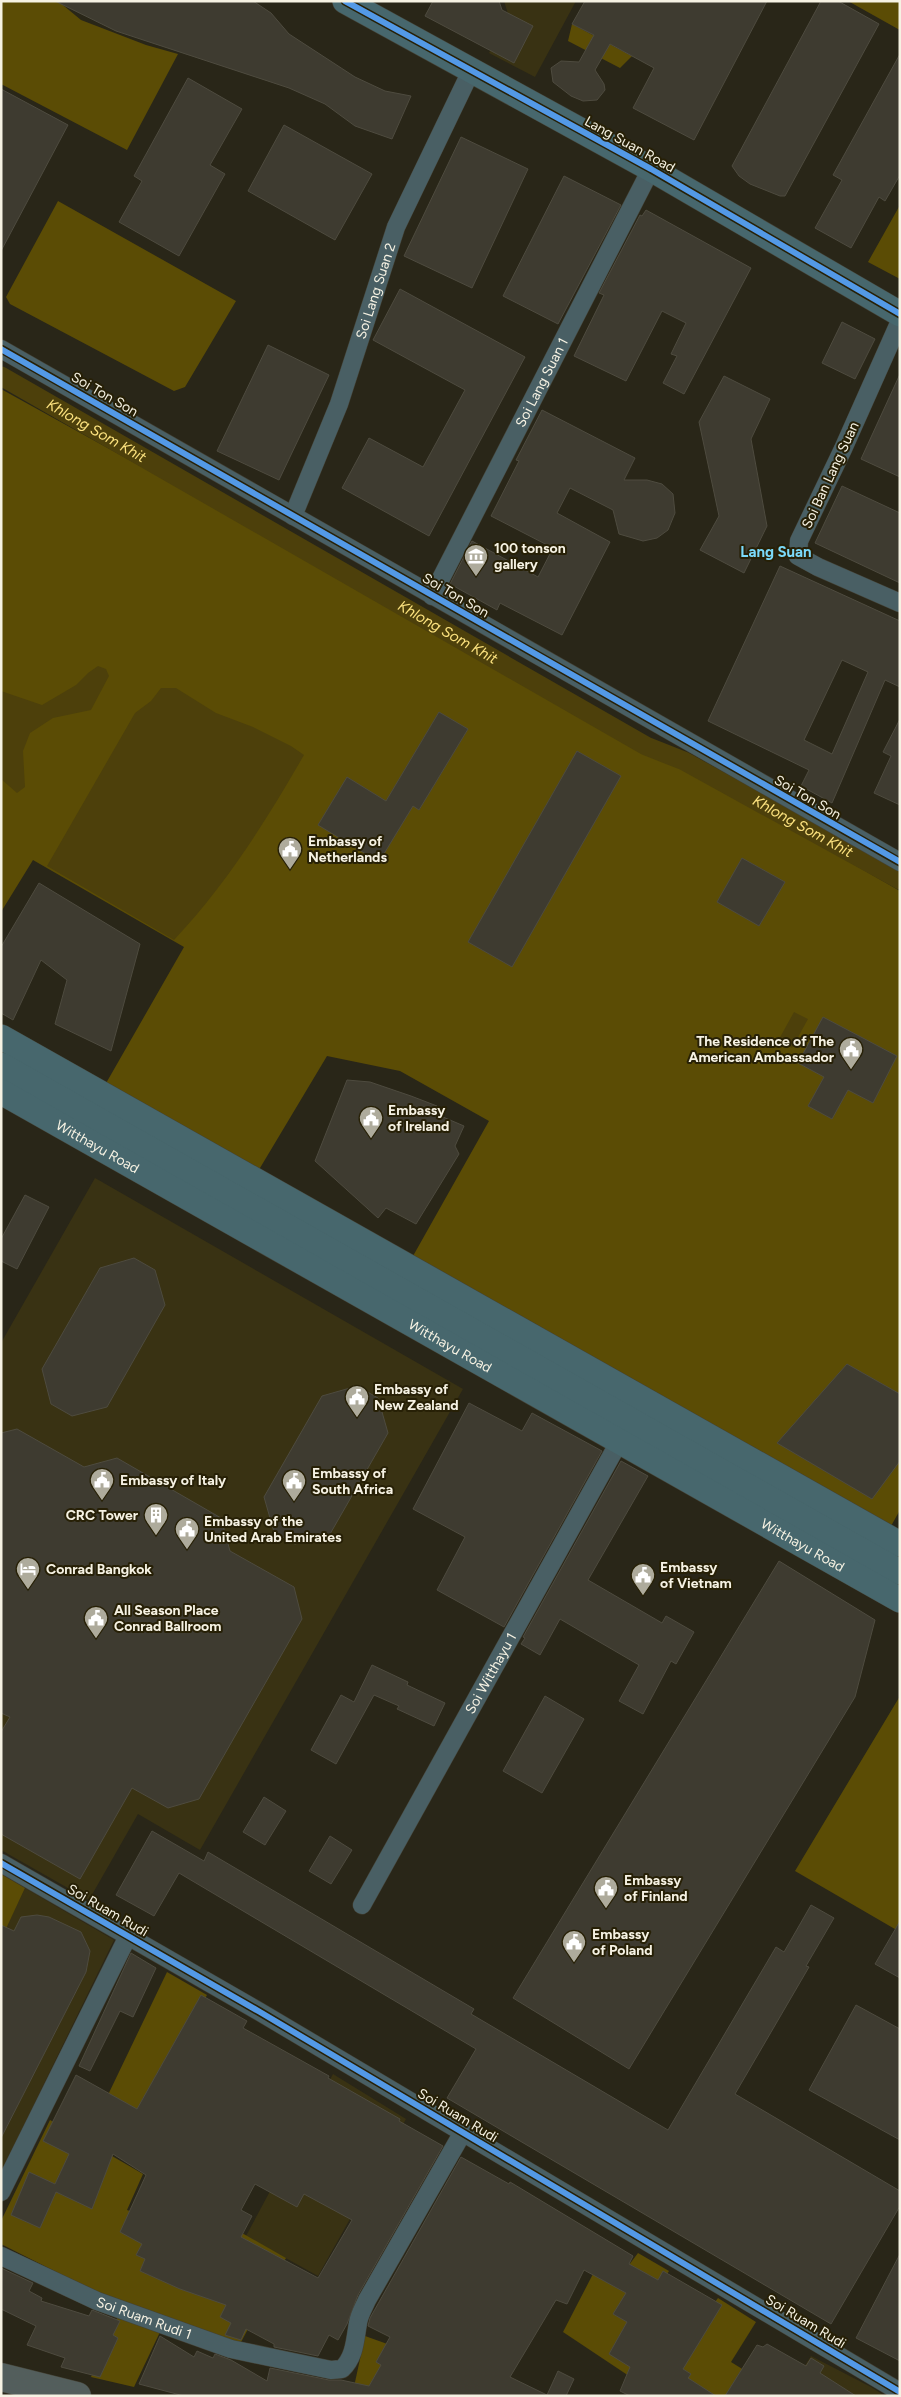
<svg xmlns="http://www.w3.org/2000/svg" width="901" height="2397" font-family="Figtree,sans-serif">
<rect width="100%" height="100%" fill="#292618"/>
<path fill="#393213" d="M504,1H576L535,77L489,53L509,17Z
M95,1178L463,1389L200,1850L138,1814L89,1900L1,1850V1343Z
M25,1888L114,1940L1,2172V1938Z
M333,2074L406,2119L318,2276L246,2236Z
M811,2356L871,2387L885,2396H786Z"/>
<path fill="#5b4c05" d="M1,1H58L81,20L146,45L178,54L127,150L1,84Z
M848,1H900V30L898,29Z
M572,24L632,56L620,68L568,41Z
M58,201L236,301L185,387L174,391L10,304L6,297Z
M900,205V279L868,262Z
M1,389L686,768L900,891V1510L891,1526L413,1256L489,1121L400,1071L327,1056L257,1173L105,1085L184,947L33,860L1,912Z
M900,1696V1932L795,1871Z
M1,1874L25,1888L4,1933L1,1932Z
M167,1972L207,1995L136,2115L106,2099Z
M50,2120L143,2174L127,2210L213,2241L226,2224L286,2258L240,2344L102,2295L1,2244V2221Z
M638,2253L669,2271L653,2296L698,2325L718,2298L756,2322L731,2362L786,2396H659L563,2332L594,2272L623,2273Z
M118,2316L160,2332L134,2387L91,2377Z
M365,2336L393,2346L382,2394L352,2396Z"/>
<path fill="#4d400b" d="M98,666L106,669L109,676L91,710L53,718L30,733L23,751L25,787L17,793L1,779V691L42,705L76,685L88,673Z
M161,688H176L216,713L253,727L291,746L304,755C266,821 226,885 174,940L47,866L135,713L151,701Z
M794,1012L808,1019L792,1048L778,1041Z"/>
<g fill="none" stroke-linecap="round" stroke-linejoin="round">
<path stroke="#4d400b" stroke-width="19" id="s1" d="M1,376L646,746L684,761L900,880"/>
</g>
<path fill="#3e3b30" stroke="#4e4b3f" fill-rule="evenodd" d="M55,1H253L271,13L289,34L355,77L385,91L411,96L392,139L355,126L325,104L289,88L116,31Z
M433,1H499L502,10L533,26L514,63L425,16Z
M585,1H767L694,140L633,108L654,68L610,44L595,70L604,84L605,90L597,100L583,101L571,96L553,82L551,68L561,61L579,62L594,35L572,24Z
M821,1H838L879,24L785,196H780L750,184L739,176L732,166Z
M900,54V175L885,201L879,197L851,248L815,228L842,180L833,175Z
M188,78L242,109L210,165L225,174L179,256L119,222L142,181L134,176Z
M1,89L68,125L1,251Z
M284,125L372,174L335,240L248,191Z
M461,137L528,169L472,288L404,256Z
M564,176L621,205L558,324L503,296Z
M646,210L751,268L684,394L663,383L677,356L671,354L686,323L662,311L626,381L574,356L604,295L599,293L640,215L642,216Z
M400,289L525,357L429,536L342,488L369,438L423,467L465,390L373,340Z
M842,322L875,339L855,379L822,363Z
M268,345L329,375L279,480L217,451Z
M900,374V477L861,459Z
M724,376L770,399L751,439L767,526L744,573L700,550L719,516L699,422Z
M542,410L635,458L624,480H647L662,484L673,494L675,513L668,530L657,538L643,541L619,534L613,510L570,488L557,513L610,542L562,635L500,603L497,610L450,584L472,541L538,577L553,548L491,516L519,461L516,460Z
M842,486L900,513V583L815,543Z
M780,566L900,621V687L885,680L832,803L801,786L809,770L708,721ZM842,660L868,672L832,754L804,740Z
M439,712L468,729L419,810L413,806L379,862L318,825L347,777L386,801Z
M900,719V805L874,793L891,756L883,752Z
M577,751L621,776L512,967L468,942Z
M742,858L785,882L759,926L717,902Z
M39,883L140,944L111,1051L55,1024L67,980L41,960L13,1020L1,1013V947Z
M823,1017L897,1056L873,1103L848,1090L832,1119L808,1106L824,1077L798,1063Z
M347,1080L370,1082L411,1096L437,1106L436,1114L464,1126L455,1146L459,1154L416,1224L386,1208L378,1218L315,1161Z
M25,1195L49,1207L17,1269L1,1261V1239Z
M134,1258L155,1270L165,1305L107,1407L72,1416L51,1404L42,1369L100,1268Z
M847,1364L900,1394V1461L872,1499L777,1443Z
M357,1386L378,1398L388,1433L330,1534L295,1544L274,1532L264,1497L322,1396Z
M469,1403L522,1431L532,1413L602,1451L504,1627L437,1590L465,1537L413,1509Z
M17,1429L84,1467L117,1458L221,1518L230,1551L294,1587L302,1619L199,1799L168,1808L132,1788L80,1879L1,1834V1732L10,1717L1,1713V1433Z
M621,1461L648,1476L588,1580L662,1623L666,1616L694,1632L676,1664L671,1661L643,1714L619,1701L639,1665L560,1619L540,1655L521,1644L525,1638L523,1637Z
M779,1561L875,1620L855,1697L629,2069L513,1998Z
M372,1665L408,1682L407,1685L445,1703L434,1726L397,1709L399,1706L374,1695L336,1764L311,1750L341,1695L354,1702Z
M545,1696L584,1719L542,1793L503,1771Z
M264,1797L286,1811L265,1845L243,1832Z
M152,1831L204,1861L208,1852L474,2009L471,2014L668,2130L776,1947L784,1952L811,1905L834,1918L806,1966L809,1967L735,2094L900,2191V2206L831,2324L447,2098L476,2049L179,1873L154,1916L116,1895Z
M330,1836L352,1850L331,1884L309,1871Z
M37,1915L49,1917L81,1932L90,1951L86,1972L1,2138V1925L14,1931L21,1917Z
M900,1921V1978L875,1964Z
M131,1953L156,1968L133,2017L120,2011L90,2071L79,2066Z
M201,1995L247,2021L243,2028L329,2076L328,2078L400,2119L399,2121L443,2146L358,2295L347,2324L338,2340L329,2335L318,2356L274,2347V2344L246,2329L241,2340L225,2335L231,2323L220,2317L226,2305L180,2289L140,2271L145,2259L136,2255L142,2244L120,2232L146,2175L113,2154L92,2209L56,2192L40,2228L11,2215L29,2172L55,2184L69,2154L43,2141L76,2075L137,2109ZM255,2184L297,2207L304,2194L352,2220L318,2278L241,2237L252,2216L241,2210Z
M856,2005L900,2029V2140L809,2090Z
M461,2157L509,2184L510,2182L633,2256L629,2264L658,2280L663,2271L722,2305L683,2369L691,2374L688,2378L716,2396H630L620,2391L630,2367L609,2354L627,2322L613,2314L626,2293L584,2270L567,2304L556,2300L510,2377L547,2395L558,2371L574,2379L566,2396H184L139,2384L160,2336L194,2357L197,2351L213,2358L215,2354L231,2360L267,2381L270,2368L329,2380H341L369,2386L381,2365L376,2362L390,2337L368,2326L370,2318Z
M900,2254V2361L856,2338Z
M1,2268L33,2283L29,2291L42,2298L41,2301L89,2316L92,2310L120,2321L113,2335L118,2338L100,2377L61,2367L65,2358L27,2345L36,2326L1,2309Z
M767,2344L806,2366L811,2358L824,2366L820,2373L856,2396H725L757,2345L763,2347Z"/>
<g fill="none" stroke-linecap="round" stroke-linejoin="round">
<g stroke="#444236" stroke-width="19">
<g id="street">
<path d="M900,321L843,449L799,541L798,556L818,567L900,603"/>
<path d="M1,349L900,862"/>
<path id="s2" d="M293,516L339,404L396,227L471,71"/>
<path id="s3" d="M432,596L651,169"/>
<path d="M1,1863L260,2012L900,2392"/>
<path id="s4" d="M362,1905L619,1442"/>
<path d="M1,2192L128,1936"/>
<path id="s5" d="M1,2256L97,2301L231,2349L331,2370L342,2369C355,2357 355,2339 358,2323C359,2315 364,2307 367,2300L463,2132"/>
</g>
</g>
<g stroke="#444236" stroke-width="26">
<g id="secondary">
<path d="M345,1L651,169L900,314"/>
<path d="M1,1037L900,1544"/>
<path d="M1,1065L900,1572"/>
<path id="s6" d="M1,1092L900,1600"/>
</g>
</g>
<g stroke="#444236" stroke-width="29">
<path id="highway" d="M1,2377L77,2396"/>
</g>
<use href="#street" stroke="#495f64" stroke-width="18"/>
<use href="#secondary" stroke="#47676d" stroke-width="25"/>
<use href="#highway" stroke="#535e5c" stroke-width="28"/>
<g stroke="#272006" stroke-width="9">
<path id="cycleway" d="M345,1L651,169L900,314
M1,349L900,862
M1,1863L260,2012L900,2392"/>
</g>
<use href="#cycleway" stroke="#5399e6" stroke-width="6"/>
</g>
<defs>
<g id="museum-pin" transform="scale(1.25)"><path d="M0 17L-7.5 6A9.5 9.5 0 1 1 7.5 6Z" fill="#aeab9c" stroke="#272006"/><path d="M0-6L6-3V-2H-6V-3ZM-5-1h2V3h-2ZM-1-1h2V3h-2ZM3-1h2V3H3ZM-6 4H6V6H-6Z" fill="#fff"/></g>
<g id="civic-pin" transform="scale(1.25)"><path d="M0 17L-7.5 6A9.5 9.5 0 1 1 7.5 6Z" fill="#aeab9c" stroke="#272006"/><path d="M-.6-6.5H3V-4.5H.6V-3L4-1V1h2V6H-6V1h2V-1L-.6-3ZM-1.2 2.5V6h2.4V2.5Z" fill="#fff"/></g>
<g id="building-pin" transform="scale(1.25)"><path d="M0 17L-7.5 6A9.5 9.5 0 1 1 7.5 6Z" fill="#aeab9c" stroke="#272006"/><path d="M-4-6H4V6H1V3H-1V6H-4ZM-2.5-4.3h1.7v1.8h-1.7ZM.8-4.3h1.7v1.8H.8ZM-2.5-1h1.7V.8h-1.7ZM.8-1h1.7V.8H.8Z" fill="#fff"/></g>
<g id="hotel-pin" transform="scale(1.25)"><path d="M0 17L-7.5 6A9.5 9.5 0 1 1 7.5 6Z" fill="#aeab9c" stroke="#272006"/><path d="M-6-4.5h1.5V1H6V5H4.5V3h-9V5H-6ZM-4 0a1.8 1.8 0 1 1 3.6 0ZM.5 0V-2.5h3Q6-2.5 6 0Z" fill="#fff"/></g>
</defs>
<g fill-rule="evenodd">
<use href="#museum-pin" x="476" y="556"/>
<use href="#civic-pin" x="290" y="849"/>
<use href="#civic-pin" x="851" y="1049"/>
<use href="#civic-pin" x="371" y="1118"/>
<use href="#civic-pin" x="357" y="1397"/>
<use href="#civic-pin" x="102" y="1480"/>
<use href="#civic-pin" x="294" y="1481"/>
<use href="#building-pin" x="156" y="1515"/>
<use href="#civic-pin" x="187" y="1529"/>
<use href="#hotel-pin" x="28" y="1569"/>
<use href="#civic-pin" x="643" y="1575"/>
<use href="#civic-pin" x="96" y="1618"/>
<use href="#civic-pin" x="606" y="1888"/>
<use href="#civic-pin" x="574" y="1942"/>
</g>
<g text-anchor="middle" stroke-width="4" stroke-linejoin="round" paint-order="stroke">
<g font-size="14" fill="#f6f2e3" stroke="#272006">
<text transform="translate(630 144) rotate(29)" y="5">Lang Suan Road</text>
<text dy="5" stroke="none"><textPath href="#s2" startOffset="240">Soi Lang Suan 2</textPath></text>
<text dy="5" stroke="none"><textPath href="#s3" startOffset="240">Soi Lang Suan 1</textPath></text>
<text transform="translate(105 394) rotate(30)" y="5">Soi Ton Son</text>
<text transform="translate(830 475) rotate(-65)" y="5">Soi Ban Lang Suan</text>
<text transform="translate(456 595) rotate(30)" y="5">Soi Ton Son</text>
<text transform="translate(808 797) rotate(30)" y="5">Soi Ton Son</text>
<text dy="5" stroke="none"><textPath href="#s6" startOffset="111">Witthayu Road</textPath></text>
<text dy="5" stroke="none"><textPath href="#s6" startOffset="516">Witthayu Road</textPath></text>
<text dy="5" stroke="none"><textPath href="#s6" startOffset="921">Witthayu Road</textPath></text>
<text dy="5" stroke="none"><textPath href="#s4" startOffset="265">Soi Witthayu 1</textPath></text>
<text transform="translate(108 1910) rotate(30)" y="5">Soi Ruam Rudi</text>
<text transform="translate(458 2115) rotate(31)" y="5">Soi Ruam Rudi</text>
<text dy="5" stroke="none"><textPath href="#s5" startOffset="156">Soi Ruam Rudi 1</textPath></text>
<text transform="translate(806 2321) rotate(31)" y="5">Soi Ruam Rudi</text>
</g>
<g font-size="14" font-weight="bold" fill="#f6f2e3" stroke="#272006" text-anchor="start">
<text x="494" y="553">100 tonson<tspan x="494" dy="16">gallery</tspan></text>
<text x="308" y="846">Embassy of<tspan x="308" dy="16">Netherlands</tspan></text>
<text x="834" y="1046" text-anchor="end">The Residence of The<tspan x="834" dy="16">American Ambassador</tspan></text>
<text x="388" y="1115">Embassy<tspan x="388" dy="16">of Ireland</tspan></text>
<text x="374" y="1394">Embassy of<tspan x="374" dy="16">New Zealand</tspan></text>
<text x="312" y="1478">Embassy of<tspan x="312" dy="16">South Africa</tspan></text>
<text x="120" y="1485">Embassy of Italy</text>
<text x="138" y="1520" text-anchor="end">CRC Tower</text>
<text x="204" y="1526">Embassy of the<tspan x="204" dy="16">United Arab Emirates</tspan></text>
<text x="660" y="1572">Embassy<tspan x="660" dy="16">of Vietnam</tspan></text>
<text x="46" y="1574">Conrad Bangkok</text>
<text x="114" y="1615">All Season Place<tspan x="114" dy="16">Conrad Ballroom</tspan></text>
<text x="624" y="1885">Embassy<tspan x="624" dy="16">of Finland</tspan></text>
<text x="592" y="1939">Embassy<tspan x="592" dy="16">of Poland</tspan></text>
</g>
<g font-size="15" font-style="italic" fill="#fce27f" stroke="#272006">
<text dy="5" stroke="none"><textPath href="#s1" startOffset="110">Khlong Som Khit</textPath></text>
<text dy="5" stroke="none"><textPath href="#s1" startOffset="515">Khlong Som Khit</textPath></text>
<text dy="5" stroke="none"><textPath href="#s1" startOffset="920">Khlong Som Khit</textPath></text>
</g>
<g font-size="15" font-weight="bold" fill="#7bdafa" stroke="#272006">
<text x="776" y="557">Lang Suan</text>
</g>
</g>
<rect width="901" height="2397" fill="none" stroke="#f6f2e3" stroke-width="5"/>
</svg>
